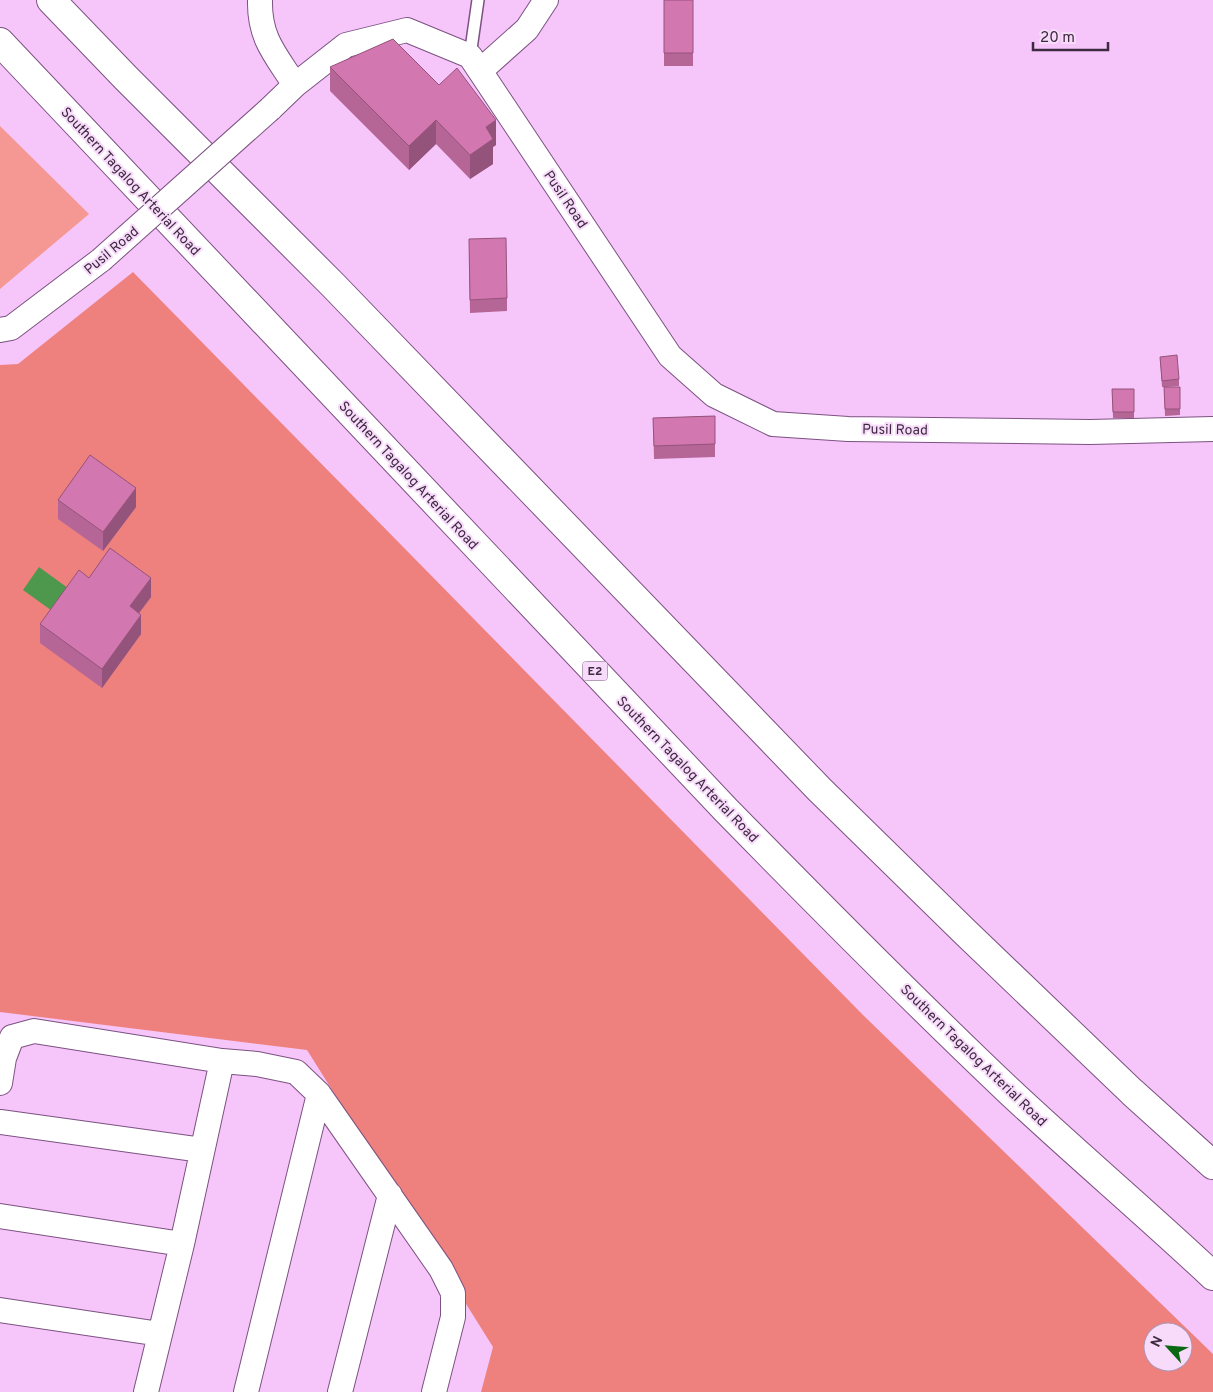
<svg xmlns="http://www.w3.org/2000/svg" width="1213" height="1392" font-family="Overpass,sans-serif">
<rect width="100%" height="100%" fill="#f6c6fb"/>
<path fill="#f59792" d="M0,126L89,214L0,289Z"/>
<path fill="#ee817d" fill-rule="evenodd" d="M133,272L863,1015L1213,1354V1392H481L493,1347L307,1050L0,1012V365L18,364ZM1153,1332H1183V1362H1153Z"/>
<path fill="#4d984c" d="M39,567L72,591L55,613L23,590Z"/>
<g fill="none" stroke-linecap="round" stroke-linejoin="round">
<g stroke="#7c5280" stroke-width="14">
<path id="service" d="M470,56L478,0"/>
</g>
<g stroke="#7c5280" stroke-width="26">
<path id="minor" d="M260,0C259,38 275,54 295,85
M480,71L527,29L546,0
M270,109L295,85L346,45L407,30L470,56L670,356L714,395L773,424L848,429L1090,432L1213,429
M0,330L11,328L101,260
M0,1083L4,1058L12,1037L34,1031L222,1061L257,1064L296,1072L319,1094L441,1269L453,1293V1317L434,1392
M0,1122L202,1150
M0,1216L182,1244
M0,1310L160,1334
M146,1392L182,1244L222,1061
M246,1392L319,1094
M340,1392L390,1195"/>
</g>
<g stroke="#7c5280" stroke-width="30">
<path id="motorway" d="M51,0L126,78L333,285L820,790L965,932L1132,1092L1213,1165
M0,42L726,810C819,905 912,999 1008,1090C1075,1153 1146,1213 1213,1276"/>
</g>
<use href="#service" stroke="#fff" stroke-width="11"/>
<use href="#minor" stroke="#fff" stroke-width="24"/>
<use href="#motorway" stroke="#fff" stroke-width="28"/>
<g stroke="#7c5280" stroke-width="26" stroke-linecap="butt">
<path id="minor-bridge" d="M101,260L270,109"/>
</g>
<use href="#minor-bridge" stroke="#fff" stroke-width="24"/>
</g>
<path fill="#b56697" d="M664,0H693V66H664Z
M330,67L496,145L493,147V164L470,179L436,144L409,170L330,91Z
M469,251L507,298V311L470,313Z
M1160,357L1179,379V386L1165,387H1180V415L1165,416L1164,387H1162Z
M1112,389H1134V418H1113Z
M715,416V457L654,459L653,418Z
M58,500L136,507L103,551L58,519Z
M89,578L151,597L139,613L141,634L102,688L40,643V624Z"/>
<path fill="#94537b" d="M436,120V144L409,170V146Z
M496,120V145L493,147V164L470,179V155L486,127Z
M136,488V507L103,551V532Z
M151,578V597L130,625V606Z
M141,615V634L102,688V669Z"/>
<path fill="#d377b0" stroke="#94537b" d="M664,0H693V53H664Z
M393,39L439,85L457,68L496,120L486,127L493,139L470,155L436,120L409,146L330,67Z
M506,238L507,298L470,300L469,239Z
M1177,355L1179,379L1162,381L1160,357Z
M1164,387H1180V409H1165Z
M1112,389H1134V412H1113Z
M715,416V444L654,446L653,418Z
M90,455L136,488L103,532L58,500Z
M110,548L151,578L130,606L141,615L102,669L40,624L79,570L89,578Z"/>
<g text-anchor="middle" stroke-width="4" stroke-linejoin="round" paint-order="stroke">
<rect fill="#f8dbfb" stroke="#755f77" stroke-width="1" x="582.5" y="661.5" width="25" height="19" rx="4"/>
<g font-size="12" font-weight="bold" fill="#3d2a3f">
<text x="595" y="675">E2</text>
</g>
<g font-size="14" fill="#3d2a3f" stroke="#f8dbfb">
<text transform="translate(131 181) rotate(47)" y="5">Southern Tagalog Arterial Road</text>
<text transform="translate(566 199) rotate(56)" y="5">Pusil Road</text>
<text transform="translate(111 250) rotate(-40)" y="5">Pusil Road</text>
<text transform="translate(895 429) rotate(1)" y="5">Pusil Road</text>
<text transform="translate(409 475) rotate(47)" y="5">Southern Tagalog Arterial Road</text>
<text transform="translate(688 769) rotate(46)" y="5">Southern Tagalog Arterial Road</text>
<text transform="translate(974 1055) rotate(44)" y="5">Southern Tagalog Arterial Road</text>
</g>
</g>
<g transform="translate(1168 1347) rotate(296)"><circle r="24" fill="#f8dbfb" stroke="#ad94b0"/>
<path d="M0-4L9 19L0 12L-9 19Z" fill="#0a6812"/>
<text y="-8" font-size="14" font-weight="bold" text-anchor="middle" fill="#3d2a3f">N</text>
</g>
<path d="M1033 42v8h75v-8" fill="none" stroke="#3d2a3f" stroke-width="2.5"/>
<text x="1040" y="42" font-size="15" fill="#3d2a3f" stroke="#f8dbfb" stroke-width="4" paint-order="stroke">20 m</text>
</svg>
